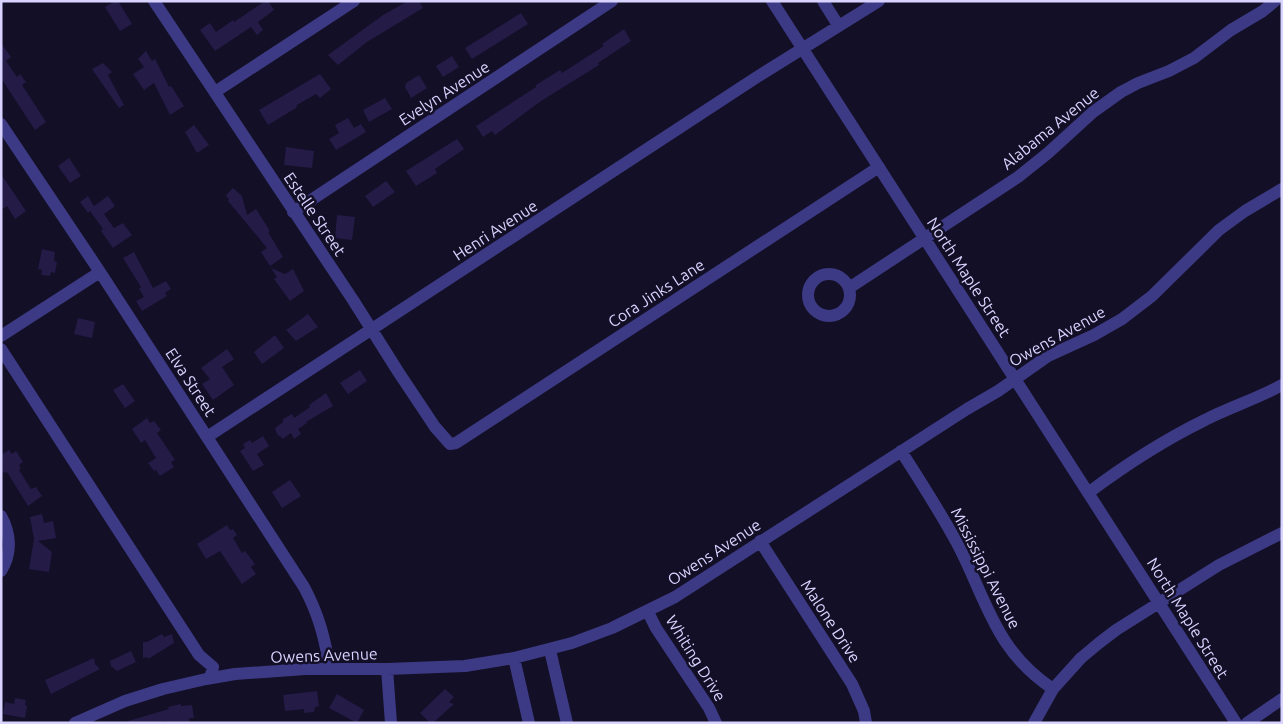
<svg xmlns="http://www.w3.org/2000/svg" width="1283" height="724" font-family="Ubuntu,sans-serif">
<rect width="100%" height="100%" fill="#130f26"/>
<path fill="#241b47" d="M115,1H118L132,24L120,31L105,7Z
M265,1H268L274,10L258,22L263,30L257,35L251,27L215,51L200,30L210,23L216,32L233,20L234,22Z
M408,1H419L423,8L367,42L338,65L328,55L383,15Z
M521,13L528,24L472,59L465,48Z
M624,29L631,41L598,63L599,65L541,101L495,135L492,131L483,137L476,126L536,87V85L560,70L562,73L604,46L602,44Z
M1,43L11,57L6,61L17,77L20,74L26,82L22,85L46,122L35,130L1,78Z
M146,51L152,61L155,59L169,87L171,86L184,106L170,115L154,83L144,90L133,74L144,67L138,59Z
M452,56L459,67L443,77L436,66Z
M103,63L112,72L108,75L124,105L119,108L92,69Z
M320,74L331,89L320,98L316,94L297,105L296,108L268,125L259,110Z
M419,75L427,88L411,98L405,87L406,83Z
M385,98L392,109L369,122L363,110Z
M348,118L354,128L361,124L366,132L336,150L329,139L339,133L335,125Z
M194,125L209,145L197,153L185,132Z
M457,139L464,149L435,169L437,173L416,186L406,171Z
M286,147L314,151L312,168L284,165Z
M69,158L81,176L70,183L58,166Z
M1,174L26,211L15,219L7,206L1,210Z
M386,181L395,192L373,207L365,196Z
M233,188L242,196L247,215L256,209L270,231L268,232L283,257L270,266L261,252L267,248L228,201L229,200L226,195Z
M88,196L94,206L108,196L115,206L104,214L114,228L123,223L132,235L113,248L101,231L103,229L90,211L88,213L80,202Z
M337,215L355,217L352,240L335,238Z
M42,249L55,252L54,261L57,262L55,273L51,272L50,276L41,275L42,270L38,269Z
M134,252L153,288L166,281L171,289L165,293L167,296L142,311L136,301L144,297L139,289L141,287L123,258Z
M271,268L285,274L293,269L304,291L290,301L274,279L277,277Z
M308,314L318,327L296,341L286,330Z
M78,318L95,322L92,338L74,334Z
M275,335L284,348L262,364L254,352Z
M227,349L234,359L222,367L234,385L213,400L202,384L210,379L201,368Z
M360,370L367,381L348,394L340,383Z
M123,384L135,401L125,408L113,390Z
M326,393L333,406L306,422L307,423L298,429L301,434L294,439L291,433L283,439L277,434L275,428L283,422V419L292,414L294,418L310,407L309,405Z
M147,418L150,423L154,421L161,430L157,433L175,460L171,462L174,467L160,476L156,470L154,471L148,463L156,458L145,440L141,443L132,429Z
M263,436L269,446L257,454L264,465L253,471L240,451L245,448L243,444L250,440L252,443Z
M9,450L12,454L16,451L23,462L19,465L21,469L19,470L31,489L36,487L42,496L28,506L7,472L4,473L1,469V455Z
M290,480L301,496L282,508L272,492Z
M42,514L44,523L53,521L56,538L38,541L52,552L49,572L29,569L34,539L30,517Z
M227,525L230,530L233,529L237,535L233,538L242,553L245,551L255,564L251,567L256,574L242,584L220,551L206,559L197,544Z
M162,634L164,637L172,634L174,643L148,659L147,657L143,658V642H147Z
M131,651L136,662L117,671L111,666L110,661Z
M94,658L95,664L100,669L51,694L45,680Z
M445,689L454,697L449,702L454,704L433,723H430L420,713Z
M317,691L319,706L315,707L314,712L304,713V709L285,711L283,695Z
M337,694L364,710L357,723L329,708Z
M15,698L26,700L25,705L27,706L25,718L3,714L5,702L14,704Z
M181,704V706L192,705L194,718H189L190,722L165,723V721L153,723H128V721L169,709L168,707Z"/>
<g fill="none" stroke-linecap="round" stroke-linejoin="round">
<path stroke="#3d3a85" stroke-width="12" d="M154,1L353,300L399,373L435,427L450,444L456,443L879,167
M772,1L1236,723
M823,1L838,25
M215,92L354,1
M1,124L100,272L304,587C318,613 326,639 329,669
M293,212L612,1
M808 295a21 21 0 1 1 42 0a21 21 0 1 1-42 0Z
M849,288L1018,177L1048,153L1093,112L1121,92L1138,83L1169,71L1194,58L1231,30L1263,11L1275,1
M1,336L100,272
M1,349L199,655L213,667L210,678
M207,437L757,77L879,1
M901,451C921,482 941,513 958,545C988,603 995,650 1053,689
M1088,493C1124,466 1164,440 1205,420C1230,407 1257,399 1282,385
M1,516C11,534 12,554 1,571
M760,541L852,684L864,711L866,723
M648,612L656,628L709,708L716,723
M550,650L567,723
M514,658L529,723
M387,669L391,723
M75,723L125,701L163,689L206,679L235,674L305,669H387L465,666L514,658L572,643L612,628L675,597L967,409L998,391L1048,356L1094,335L1122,319L1152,296L1219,230L1245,211L1282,189
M1034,723L1053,689L1081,658L1099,643L1116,630L1219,565L1282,533
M1247,723L1282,699"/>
</g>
<g text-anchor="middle" stroke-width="5" stroke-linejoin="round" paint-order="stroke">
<g font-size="16" fill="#d9d4ff" stroke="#130f26">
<text transform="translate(444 93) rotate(-33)" y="6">Evelyn Avenue</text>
<text transform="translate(1050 128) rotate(-39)" y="6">Alabama Avenue</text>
<text transform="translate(315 214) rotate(56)" y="6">Estelle Street</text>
<text transform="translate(495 230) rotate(-33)" y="6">Henri Avenue</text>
<text transform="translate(969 277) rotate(57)" y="6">North Maple Street</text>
<text transform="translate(656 293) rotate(-33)" y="6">Cora Jinks Lane</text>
<text transform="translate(1057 336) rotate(-29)" y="6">Owens Avenue</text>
<text transform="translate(191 382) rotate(57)" y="6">Elva Street</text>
<text transform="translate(714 552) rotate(-33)" y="6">Owens Avenue</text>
<text transform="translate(986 568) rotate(63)" y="6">Mississippi Avenue</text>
<text transform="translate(1188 618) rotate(58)" y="6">North Maple Street</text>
<text transform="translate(831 621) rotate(57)" y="6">Malone Drive</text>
<text transform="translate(324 655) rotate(-2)" y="6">Owens Avenue</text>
<text transform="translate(696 658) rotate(58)" y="6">Whiting Drive</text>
</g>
</g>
<rect width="1283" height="724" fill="none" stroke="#d9d4ff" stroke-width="5"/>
</svg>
